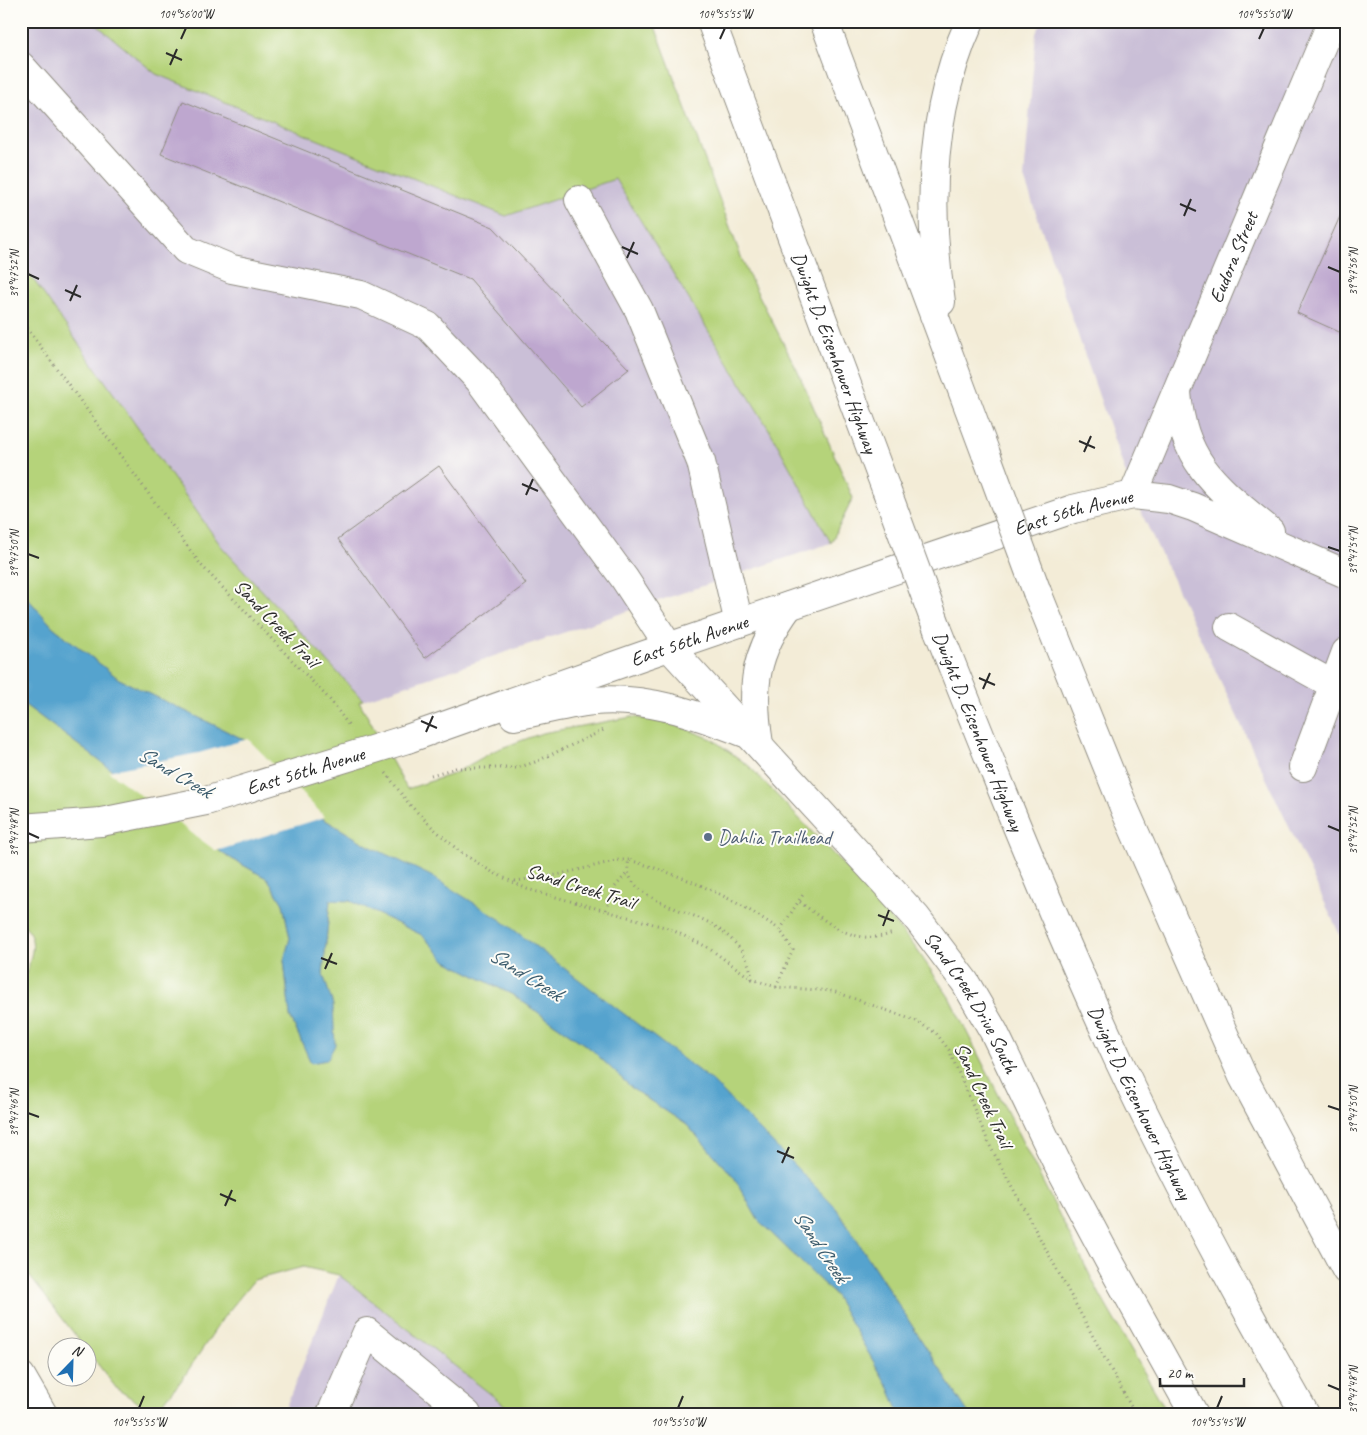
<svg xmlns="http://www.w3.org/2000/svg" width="1367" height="1435" font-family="Caveat,sans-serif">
<rect width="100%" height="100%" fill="#fdfcf7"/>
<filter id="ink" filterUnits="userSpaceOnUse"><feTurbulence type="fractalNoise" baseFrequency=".02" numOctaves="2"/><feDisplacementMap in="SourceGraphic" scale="10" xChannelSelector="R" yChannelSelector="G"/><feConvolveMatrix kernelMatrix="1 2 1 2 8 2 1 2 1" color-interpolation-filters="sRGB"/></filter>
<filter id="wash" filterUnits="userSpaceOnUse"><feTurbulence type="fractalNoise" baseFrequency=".0096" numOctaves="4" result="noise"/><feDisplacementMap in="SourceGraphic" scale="20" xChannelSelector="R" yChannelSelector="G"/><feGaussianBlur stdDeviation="1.12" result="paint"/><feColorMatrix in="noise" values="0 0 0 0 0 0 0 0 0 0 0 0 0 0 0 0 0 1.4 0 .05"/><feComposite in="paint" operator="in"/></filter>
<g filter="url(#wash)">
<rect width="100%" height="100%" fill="#f3ecd7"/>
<path fill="#cabfd7" d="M21,21H92L156,74L506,216L615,179L770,431L831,543L363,700L221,546L21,262Z
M1043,21H1346V948L1133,495L1024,178L1036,33Z
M339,1275L516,1414H283Z"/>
<path fill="#b5d37a" stroke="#707f52" d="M92,21H653L746,270L799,374L853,498L831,543L770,431L615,179L506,216L156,74Z
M21,262L221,546L363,700L359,701L407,789L453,774L496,750L542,733L632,717L671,723L712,739L749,766L856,878L915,947L949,997L1100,1295L1168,1414H969L836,1208L369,846L322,818L245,740L119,679L53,627L21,591Z
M21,702L225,855L268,879L283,904L290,938L284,960L290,1016L311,1063L333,1005L323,975L330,900L350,901L422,935L446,961L513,995L591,1049L634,1090L687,1125L734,1177L758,1220L834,1294L889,1388L900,1414H516L339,1275L303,1267L254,1280L223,1318L181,1381L163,1403L147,1408L117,1389L21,1265V973L26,974C32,952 39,940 21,921Z"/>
<path fill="#54a3ce" stroke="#40677c" d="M21,591L53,627L119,679L245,740L322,818L369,846L431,876L501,920L712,1081L836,1208L969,1414H900L889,1388L834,1294L758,1220L734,1177L687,1125L634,1090L591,1049L513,995L446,961L422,935L350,901L330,900L323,974L333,1005L335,1045L327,1060L311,1063L290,1016L284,960L290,938L283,904L268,879L225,855L21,702Z"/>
<path fill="#f3ecd7" d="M248,739L325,817L216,851L108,771L199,753Z"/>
<g id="blocks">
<path fill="#bea7cf" d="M183,101L493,227L629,369L581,407L470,279L161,154Z
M1346,203V335L1297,313Z
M439,466L526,584L425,658L338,539Z"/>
</g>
</g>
<g filter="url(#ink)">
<use href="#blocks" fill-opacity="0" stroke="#8f8c81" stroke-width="1"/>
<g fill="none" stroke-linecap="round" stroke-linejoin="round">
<g stroke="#8f8c81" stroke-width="30">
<g id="minor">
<path d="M21,66L186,250L232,269L361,295L428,326L479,380L624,578L669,647"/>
<path d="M579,200L639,310L701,462L739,623"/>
<path id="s1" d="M1133,495L1332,21"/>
<path d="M1229,627L1346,692"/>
<path d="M1303,767L1346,652"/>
<path d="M21,1376L43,1414"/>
<path d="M331,1414L367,1332L467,1414"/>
</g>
</g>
<g stroke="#8f8c81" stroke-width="30">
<g id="major">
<path d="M1177,392C1182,464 1219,489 1270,531"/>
<path id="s2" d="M669,647L916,917L965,982L994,1032L1059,1167L1108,1259L1194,1414"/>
<path d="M514,716C540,711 566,704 593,701C646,696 696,714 745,733"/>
<path id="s3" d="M407,739L642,656L1073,509L1133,495L1169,499L1193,507L1346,574"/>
<path d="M759,744C750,687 754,653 789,606"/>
<path d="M21,828L101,822"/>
</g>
</g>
<g stroke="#8f8c81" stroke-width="30">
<g id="highway">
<path id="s4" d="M711,21L886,489"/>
<path d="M824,21L986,454"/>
<path d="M941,302C927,208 930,109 970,21"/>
<path d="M1037,592L1125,810L1243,1077L1346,1270"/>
<path id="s5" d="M938,630C995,774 1053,919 1118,1059C1175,1180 1239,1298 1305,1414"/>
</g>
</g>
<path stroke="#8f8c81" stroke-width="3" stroke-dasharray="1 4" stroke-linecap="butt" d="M21,320L201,565L331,701L350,727
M386,773L409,804L432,827L459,851L492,872L527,889L668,928L707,947L752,979L776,987L833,991L916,1021L936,1033L949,1050L990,1146L1135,1414
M431,775L456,768H517L535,762L604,730
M515,881L557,875L619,860H629
M800,902C829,924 855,947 893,933
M606,910L615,887L628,872
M752,979C749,954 734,939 713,925C692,911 618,897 629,860C685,876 733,897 780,930
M776,987L793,950L780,930L804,893"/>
<use href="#minor" stroke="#fff" stroke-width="28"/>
<use href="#major" stroke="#fff" stroke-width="28"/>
<use href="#highway" stroke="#fff" stroke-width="28"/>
<g stroke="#8f8c81" stroke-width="30" stroke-linecap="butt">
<g id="major-bridge">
<path id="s6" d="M101,822L206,801L407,739"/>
</g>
</g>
<g stroke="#8f8c81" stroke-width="30" stroke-linecap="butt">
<path id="highway-bridge" d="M986,454L1037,592
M886,489L938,630"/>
</g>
<use href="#major-bridge" stroke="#fff" stroke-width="28"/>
<use href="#highway-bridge" stroke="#fff" stroke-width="28"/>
</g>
</g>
<path fill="none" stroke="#2b2b2b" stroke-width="2" d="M181,39L186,28M720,39L725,28M1259,39L1264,28M166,53L182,60M170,65L177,49M1180,204L1196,211M1184,216L1191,199M622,247L638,254M627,258L634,242M1328,267L1340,272M28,274L39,279M65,290L81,297M70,301L77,285M1079,441L1095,448M1084,452L1091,436M522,484L538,491M526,495L533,479M1328,547L1340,551M28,554L39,558M979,678L995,685M983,689L990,673M421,721L437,728M426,732L433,716M1328,826L1340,831M28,833L39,838M878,915L894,921M883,926L889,910M321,958L337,964M325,969L332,953M1328,1106L1340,1110M28,1113L39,1117M777,1151L794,1158M782,1163L789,1147M220,1194L236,1201M225,1206L232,1190M1328,1385L1340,1390M139,1408L144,1396M678,1408L683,1396M1217,1408L1222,1396"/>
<circle fill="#5c6f8a" stroke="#fdfcf7" stroke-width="2" cx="708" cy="837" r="5"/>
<g text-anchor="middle" stroke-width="4" stroke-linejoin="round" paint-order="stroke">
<g font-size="20" fill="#2b2b2b" stroke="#fdfcf7">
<text dy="7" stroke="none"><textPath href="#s1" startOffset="258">Eudora Street</textPath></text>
<text dy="7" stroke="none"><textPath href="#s4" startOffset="354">Dwight D. Eisenhower Highway</textPath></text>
<text dy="7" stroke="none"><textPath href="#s3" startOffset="704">East 56th Avenue</textPath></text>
<text transform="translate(277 623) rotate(46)" y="7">Sand Creek Trail</text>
<text dy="7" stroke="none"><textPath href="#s3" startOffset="299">East 56th Avenue</textPath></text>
<text dy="7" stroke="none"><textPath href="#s5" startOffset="109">Dwight D. Eisenhower Highway</textPath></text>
<text dy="7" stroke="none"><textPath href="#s6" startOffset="211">East 56th Avenue</textPath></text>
<text transform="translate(581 886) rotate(17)" y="7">Sand Creek Trail</text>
<text dy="7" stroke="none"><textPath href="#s2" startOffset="468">Sand Creek Drive South</textPath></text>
<text transform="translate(984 1095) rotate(65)" y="7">Sand Creek Trail</text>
<text dy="7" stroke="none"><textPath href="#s5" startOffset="514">Dwight D. Eisenhower Highway</textPath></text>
</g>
<g font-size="20" fill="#4e5e75" stroke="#fdfcf7" text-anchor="start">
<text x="718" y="844">Dahlia Trailhead</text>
</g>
<g font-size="21" font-style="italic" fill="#3b5b6c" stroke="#fdfcf7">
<text transform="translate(175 772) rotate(30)" y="7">Sand Creek</text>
<text transform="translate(526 974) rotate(32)" y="7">Sand Creek</text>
<text transform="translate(821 1246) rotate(56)" y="7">Sand Creek</text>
</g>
</g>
<rect width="1367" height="1435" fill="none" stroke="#fdfcf7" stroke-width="55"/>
<g transform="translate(72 1362) rotate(23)"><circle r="24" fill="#fdfcf7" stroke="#a9a8a5"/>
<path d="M0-4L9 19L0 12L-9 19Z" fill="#1f6fb2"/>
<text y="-8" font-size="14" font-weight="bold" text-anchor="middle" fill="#2b2b2b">N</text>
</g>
<path d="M1160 1378v8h84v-8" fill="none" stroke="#2b2b2b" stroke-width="2.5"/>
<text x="1167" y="1378" font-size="15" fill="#2b2b2b" stroke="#fdfcf7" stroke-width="4" paint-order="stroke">20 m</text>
<rect x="28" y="28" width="1312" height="1380" fill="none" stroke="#2b2b2b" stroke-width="2"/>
<g font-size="12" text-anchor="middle" fill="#2b2b2b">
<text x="186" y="18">104°56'00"W</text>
<text x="725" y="18">104°55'55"W</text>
<text x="1264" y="18">104°55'50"W</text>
<text transform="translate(1353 272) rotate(-90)" y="4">39°47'56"N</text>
<text transform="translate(14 274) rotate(-90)" y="4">39°47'52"N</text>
<text transform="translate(1353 551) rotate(-90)" y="4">39°47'54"N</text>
<text transform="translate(14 554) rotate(-90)" y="4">39°47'50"N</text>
<text transform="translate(1353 831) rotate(-90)" y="4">39°47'52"N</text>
<text transform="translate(14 833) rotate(-90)" y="4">39°47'48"N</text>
<text transform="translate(1353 1110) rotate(-90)" y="4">39°47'50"N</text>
<text transform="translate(14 1113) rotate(-90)" y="4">39°47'46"N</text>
<text transform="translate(1353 1390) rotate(-90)" y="4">39°47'48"N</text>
<text x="139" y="1426">104°55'55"W</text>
<text x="678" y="1426">104°55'50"W</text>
<text x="1217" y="1426">104°55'45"W</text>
</g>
</svg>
